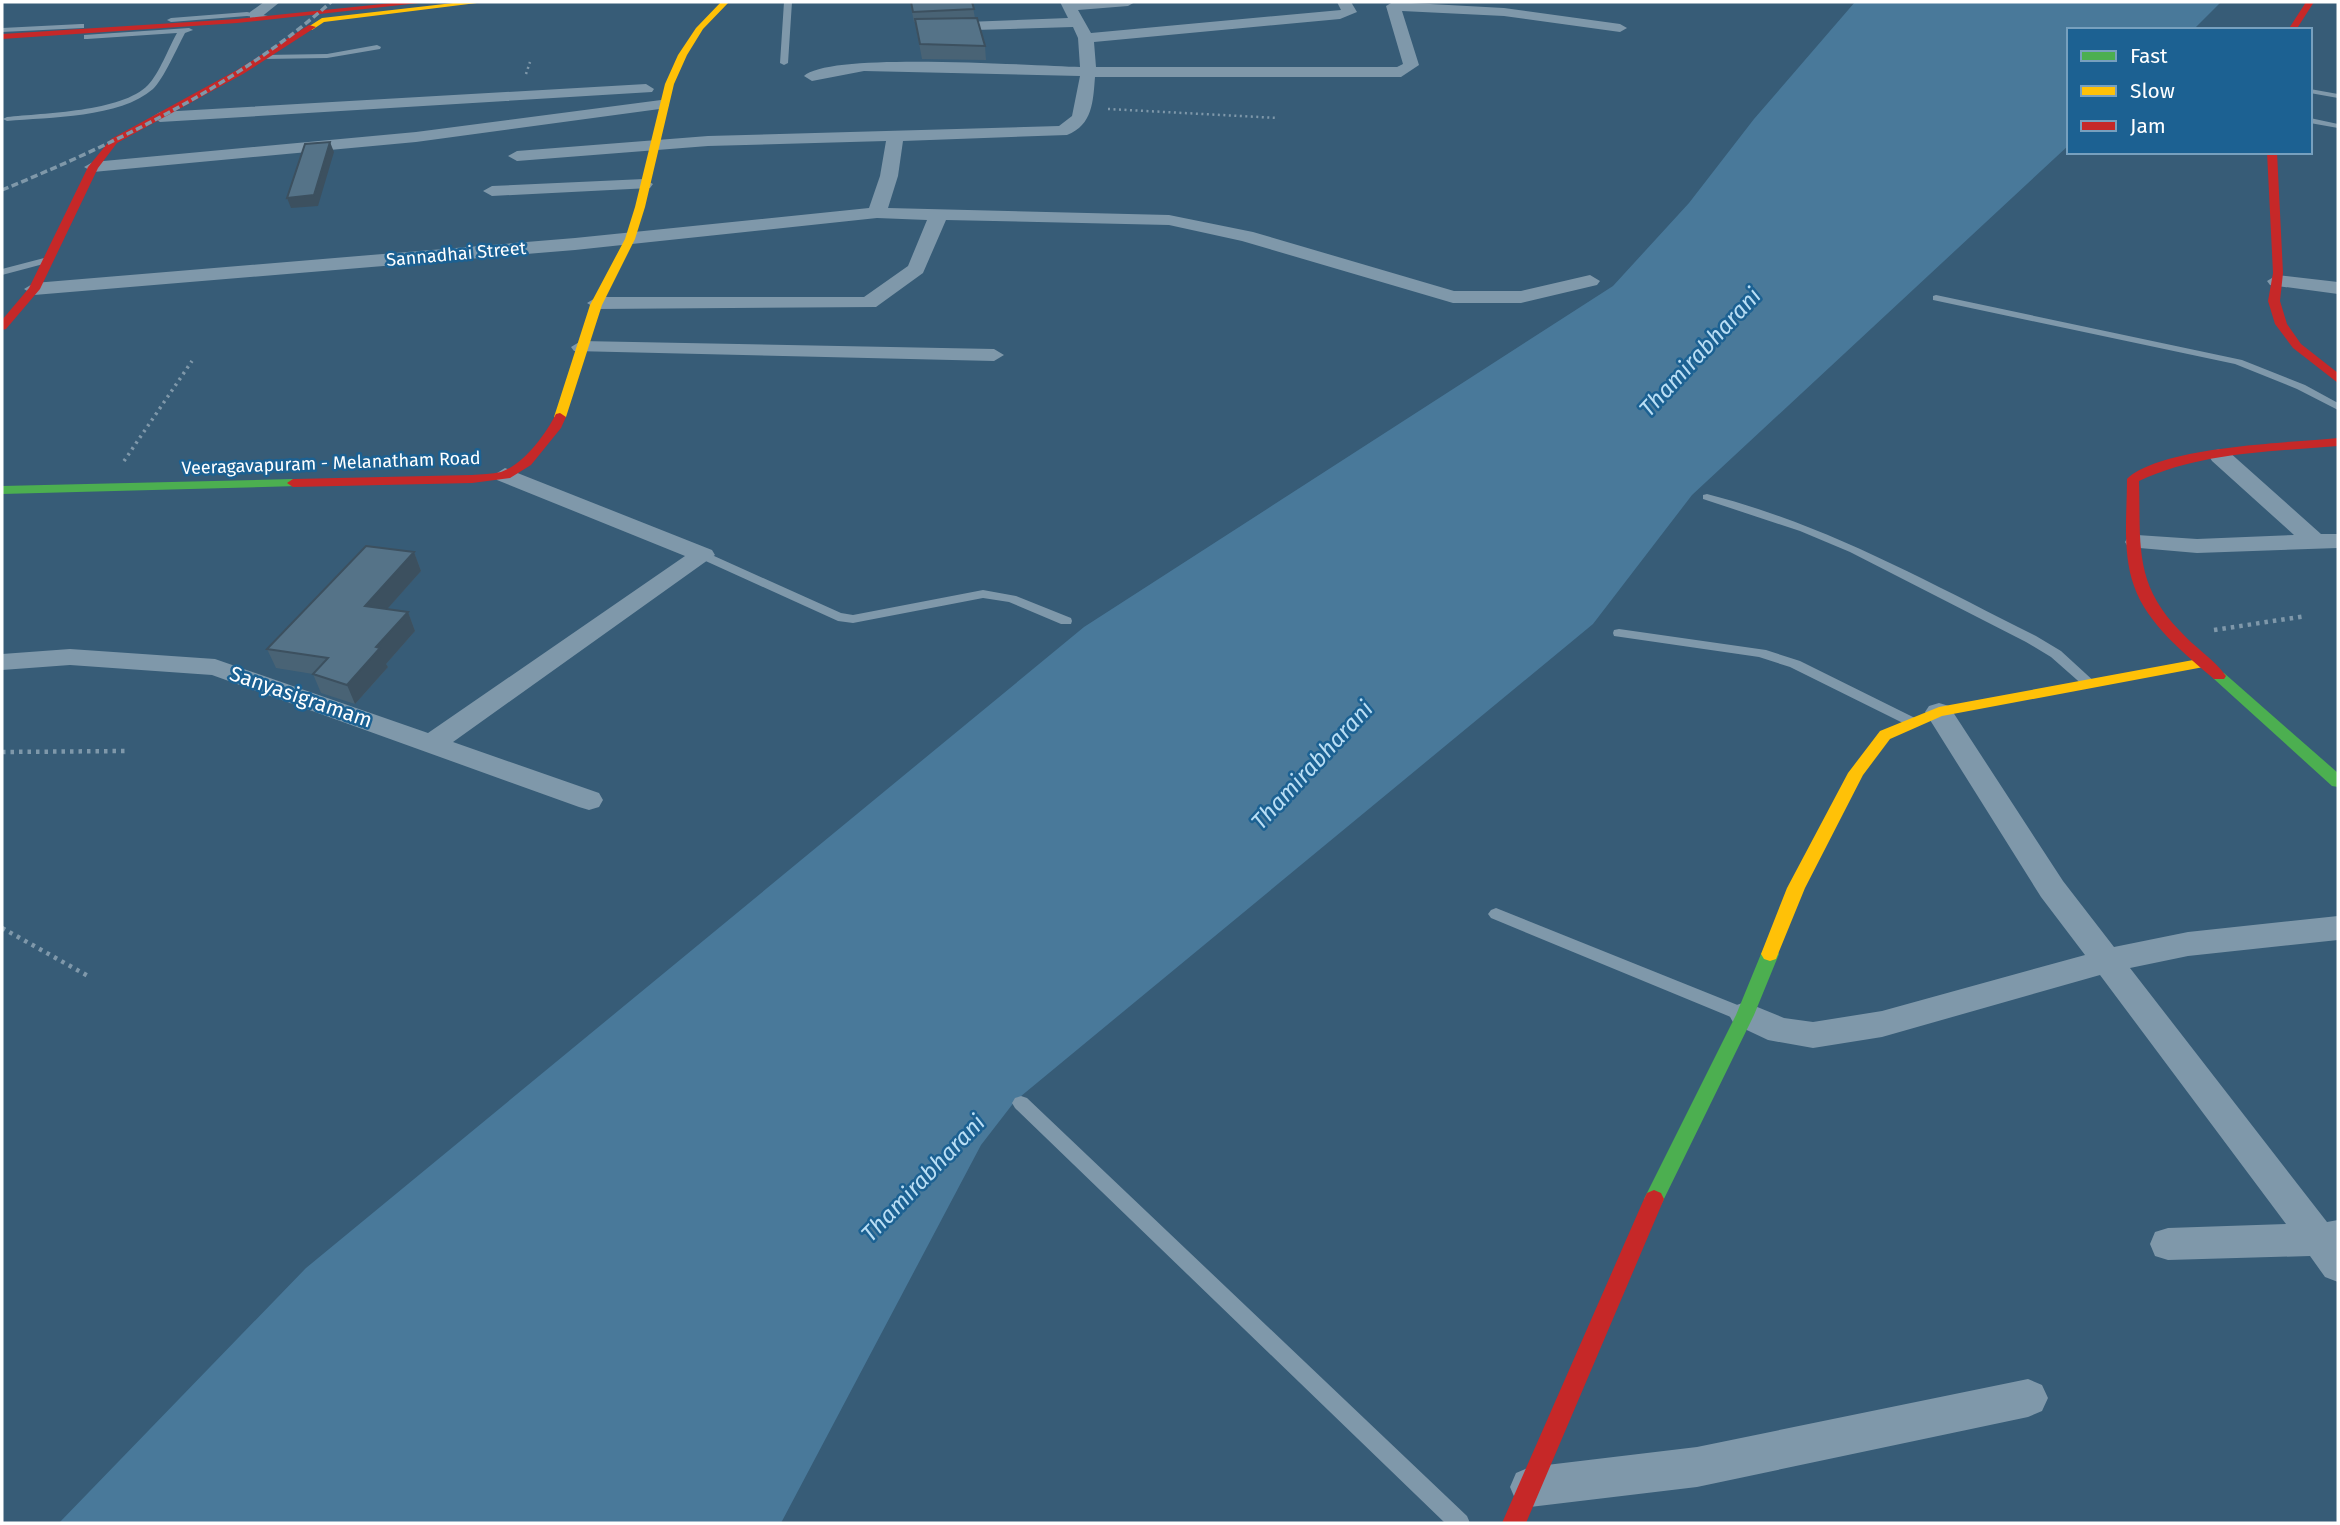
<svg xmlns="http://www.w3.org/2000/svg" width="2340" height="1525" font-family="'Fira Sans',sans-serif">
<rect width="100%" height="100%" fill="#375c77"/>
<path fill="#49799a" d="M1855,2H2221L2193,30H2069V145L1692,495L1593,624L1015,1101L981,1145L781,1523H59L306,1268L1084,627L1613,286L1689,203L1754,119Z"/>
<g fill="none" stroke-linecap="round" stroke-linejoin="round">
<path stroke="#7f98aa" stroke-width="2.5" stroke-dasharray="2 3.5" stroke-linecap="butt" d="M526,74L530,62
M1108,109L1278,118"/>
<path stroke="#7f98aa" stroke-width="3.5" stroke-dasharray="2.5 4.5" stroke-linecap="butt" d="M124,461L192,361"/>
<path stroke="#7f98aa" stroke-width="4.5" stroke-dasharray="3.5 5" stroke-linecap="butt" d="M2214,630L2306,616
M2,752L125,751
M2,928L88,976"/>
<path fill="#7f98aa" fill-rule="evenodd" d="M784,2H792L788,63L784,65L780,63Z
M247,12L268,16L264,18L247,16L171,22L167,20L171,18Z
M81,24H84V28L2,32V28Z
M189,28L193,30L185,33C178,46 163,80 153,89C120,118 49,117 7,121L3,119L7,117C43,113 122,112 148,85C159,74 169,47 177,33L87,39H84V35Z
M377,45L381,47L380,49L327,58L264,59L260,57L264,55L327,54Z
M2310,89L2338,94V98L2310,93Z
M2310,118L2338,124V128L2310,123Z
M48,257L51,258V262L2,275V269Z
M1936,295L2242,360L2305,385L2338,403V410L2297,389L2235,364L1933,300V296Z
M1707,494C1825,524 1928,582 2036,636L2061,651L2097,684L2090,688L2085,687L2051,657L2026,642L1850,552L1800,531L1703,499V495Z
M703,551L841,613L853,615L983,590L1016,596L1071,618L1072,621L1071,624H1061L1009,602L983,598L853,623L838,621L699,558L697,555Z
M1619,629L1766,650L1800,661L1917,719L1919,722L1917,725H1907L1790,667L1759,657L1614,636L1613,633L1614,630Z
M1496,908L1750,1010L1752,1015L1750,1020L1744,1021L1738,1020L1491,918L1488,914L1491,910Z
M1021,1096L1027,1098L1467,1516L1470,1523H1445L1015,1108L1012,1103L1015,1098Z"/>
<path fill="#7f98aa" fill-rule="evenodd" d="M264,2H280L260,18H250V12Z
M1060,2H1135L1128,6L1078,10L1091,33L1341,10L1337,2H1351L1357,12L1340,19L1094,42L1096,67H1397L1403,64L1386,6L1393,2L1504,8L1620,24L1627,28L1620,32L1504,16L1402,11L1419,65L1401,77H1095C1093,101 1093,125 1067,135L903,141L898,176L888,208L1169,215L1253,232L1454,291H1521L1590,275L1600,281L1597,285L1521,303H1453L1242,241L1169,225L946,220L923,273L876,307L597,309L587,303L597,297H864L908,266L927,220L877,218L575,250L34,295L24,289L34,283L575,238L869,208L880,176L886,141L708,146L517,161L508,156L517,151L708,136L1059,126L1072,116L1080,76L864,71L812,81L804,76C829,51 1035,66 1080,67L1078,38L1073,27L941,31L934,27L941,23L1068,18Z
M646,84L654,89L652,92L160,122L152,117L160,112Z
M661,100L669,105L667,108L416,142L93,172L84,167L93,162L416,132Z
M644,179L653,184L650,188L492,196L483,191L492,186Z
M2277,275L2338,282V294L2270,285L2267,281Z
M581,341L994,349L1004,355L994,361L574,351L571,347Z
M2220,449L2228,451L2321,534H2338V548L2197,553L2128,547L2125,542L2128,537L2137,535L2197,539L2294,535L2212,461L2209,456L2212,451Z
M505,468L712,550L715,555L453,742L599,793L603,800L599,807L589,810L579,807L212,675L70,665L2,670V654L70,649L215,659L428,733L685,556L497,480L494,475Z
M1939,703L1949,706L2063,881L2114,947L2188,932L2338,916V940L2188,956L2130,968L2327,1222L2338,1220V1282L2325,1277L2310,1256L2168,1260L2155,1256L2150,1244L2155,1232L2168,1228L2286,1224L2100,975L1882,1037L1813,1048L1768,1040L1734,1024L1729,1015L1734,1006L1745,1002L1784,1018L1813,1022L1882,1011L2085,955L2041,897L1925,712L1929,706Z
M2028,1379L2042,1385L2048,1398L2042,1411L2028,1417L1697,1487L1530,1507L1516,1501L1510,1487L1516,1473L1530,1467L1697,1447Z"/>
<path fill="#4caf50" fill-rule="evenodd" d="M293,479L298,480V486L2,494V486Z
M2219,671L2224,673L2338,773V787L2332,786L2214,679L2212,676L2214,673Z
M1770,947L1776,949L1779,954L1754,1015L1661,1205L1654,1208L1647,1205L1644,1199L1736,1015L1761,954L1764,949Z"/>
<path fill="#ffc107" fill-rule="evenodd" d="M462,2H485L324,22L312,30L308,27L322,18Z
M721,2H729L703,29L687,55L674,84L645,207L635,239L602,305L566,417L560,421L556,420L554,417L590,305L625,239L635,207L665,84L678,55L696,28Z
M2204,658L2209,660L2211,663L2209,666L1942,716L1890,739L1863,775L1805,888L1776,959L1770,961L1764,959L1761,954L1787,888L1848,773L1880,731L1939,707Z"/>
<path fill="#c62828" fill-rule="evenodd" d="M402,2H428L237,23L2,39V34L237,19Z
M2306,2H2314L2296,30H2288Z
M309,25L316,27L243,74L117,143L98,168L40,289L6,329L2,330V320L29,288L88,167L111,139L237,70Z
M2267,152H2277L2283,273L2280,301L2287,324L2301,344L2338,373V383L2293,348L2275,324L2268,301L2273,273Z
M560,413L566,417L561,428L531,465L510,478L472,483L293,487L287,483L293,479L472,475C481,474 492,474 501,472C524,464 545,435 556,414Z
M2338,438V446C2270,452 2202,452 2139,481C2141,543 2133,583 2180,631C2194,647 2214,659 2226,676L2224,679H2214C2185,654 2147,624 2134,586C2122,552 2127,514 2127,479C2161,446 2289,443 2338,438Z
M1654,1190L1661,1193L1664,1199L1526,1523H1502L1644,1199L1647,1193Z"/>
<path stroke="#7f98a9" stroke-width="3.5" stroke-dasharray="7 3.5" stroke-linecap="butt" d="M2,190C114,144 240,84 331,2"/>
</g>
<path fill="#496375" d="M910,2H972L975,18L985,46L986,60L922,59L915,22H914Z
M414,552L421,571L387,609L408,612L415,631L386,664L388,667L355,704L321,693L313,674L276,668L267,649Z"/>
<path fill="#3c505f" d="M330,142L334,152L318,206L291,208L287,198Z
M414,552L421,571L373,625L365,606Z
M408,612L415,631L386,664L388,667L355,704L347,685L376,647Z"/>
<path fill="#557388" stroke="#3c505f" stroke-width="2" d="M911,2H972L974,9L913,12Z
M977,18L985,46L920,44L915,19Z
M330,142L314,195L287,198L305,144Z
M366,546L414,552L365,606L408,612L376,647L380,648L347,685L313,674L328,658L267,649Z"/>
<g text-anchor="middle" stroke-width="5" stroke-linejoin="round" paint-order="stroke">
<g font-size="18" fill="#fff" stroke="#1c6192">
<text transform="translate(456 254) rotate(-5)" y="6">Sannadhai Street</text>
<text transform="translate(331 463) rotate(-2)" y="6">Veeragavapuram - Melanatham Road</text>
</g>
<g font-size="21" fill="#fff" stroke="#1c6192">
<text transform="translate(301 697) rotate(19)" y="7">Sanyasigramam</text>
</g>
<g font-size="23" font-style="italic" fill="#b9def5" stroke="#1c6192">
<text transform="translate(1700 352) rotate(-47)" y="8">Thamirabharani</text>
<text transform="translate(1312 765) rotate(-47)" y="8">Thamirabharani</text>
<text transform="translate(923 1178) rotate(-46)" y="8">Thamirabharani</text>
</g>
</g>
<rect width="2340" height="1525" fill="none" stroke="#ffffff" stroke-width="7"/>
<rect x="2067" y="28" width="245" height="126" fill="#1c6192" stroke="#77a0be" stroke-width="2"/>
<rect x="2081" y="51" width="35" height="10" fill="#4caf50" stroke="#77a0be" stroke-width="2"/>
<text x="2130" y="63" font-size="21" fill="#ffffff">Fast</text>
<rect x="2081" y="86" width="35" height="10" fill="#ffc107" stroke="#77a0be" stroke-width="2"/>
<text x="2130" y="98" font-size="21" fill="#ffffff">Slow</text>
<rect x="2081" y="121" width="35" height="10" fill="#c62828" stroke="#77a0be" stroke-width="2"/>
<text x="2130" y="133" font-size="21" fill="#ffffff">Jam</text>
</svg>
